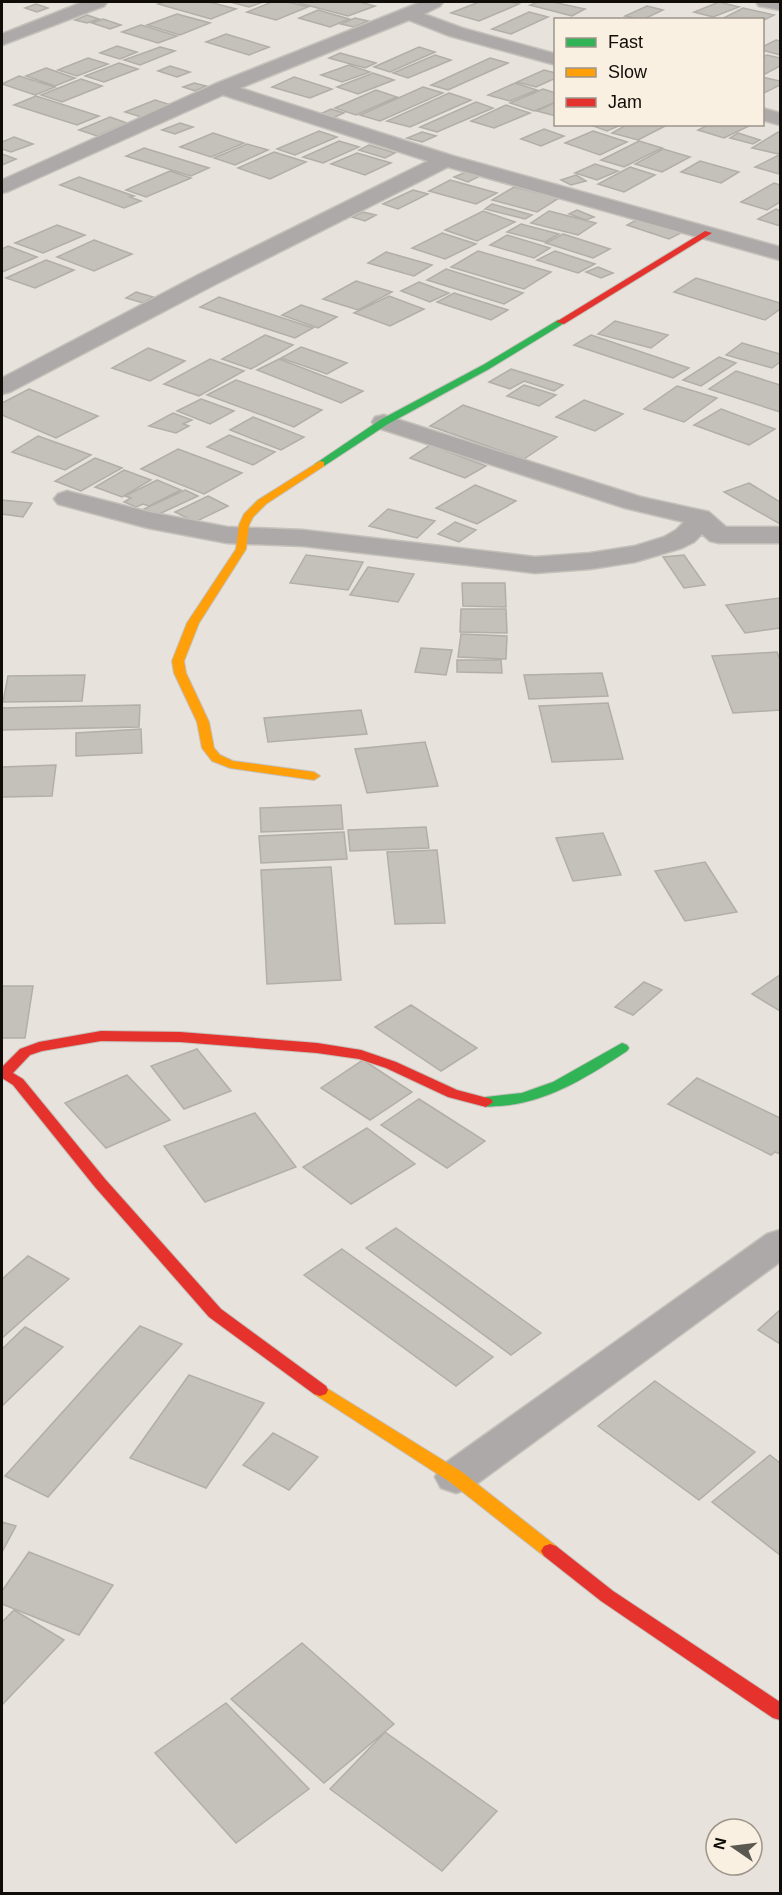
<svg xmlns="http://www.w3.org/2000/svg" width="782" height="1895" font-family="Helvetica,sans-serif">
<rect width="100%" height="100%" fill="#e7e2db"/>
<path fill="#c4c0ba" stroke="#b2aea8" stroke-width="1.5" d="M164,2H209L236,9L211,19L158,4Z
M230,2H263L249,7Z
M272,2H287L308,7L276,20L247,12Z
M295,2H360L375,6L348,16Z
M479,2H510L519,4L479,21L451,13Z
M538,2H553L585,9L572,16L530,5Z
M719,2L739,7L713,17L694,12Z
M36,4L48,8L37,12L25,8Z
M647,6L663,10L642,20L625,16Z
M743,8L774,15L762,21L720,20Z
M318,10L349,19L330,27L299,18Z
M529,12L548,17L511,34L492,29Z
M177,14L210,23L180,35L147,25Z
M87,15L99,19L87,23L75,20Z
M355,18L368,21L354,27L341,24Z
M103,19L121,25L110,29L92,23Z
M141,25L177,36L158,43L122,32Z
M226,34L269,47L249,55L206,42Z
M776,40L780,41V55L762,50V47Z
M117,46L137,52L120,59L100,53Z
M160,47L175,51L140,65L124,60Z
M419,47L435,52L390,72L374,67Z
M340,53L376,63L365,68L329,58Z
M435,55L451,60L408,78L393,73Z
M767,55L780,58V66L765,74L762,73V57Z
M88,58L108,64L77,76L58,70Z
M490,58L508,63L448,90L431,85Z
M119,63L138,69L104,82L85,76Z
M349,65L370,72L342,82L321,75Z
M170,66L190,72L177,77L158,71Z
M46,68L75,78L55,86L26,76Z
M544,70L556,73V78L536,87L517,82Z
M373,73L394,80L358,94L337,87Z
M19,76L55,87L35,95L2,84Z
M294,77L332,89L310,98L272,87Z
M762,77L780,81V85L762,94Z
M81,79L102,86L62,102L41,95Z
M194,83L206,86L195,91L183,87Z
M515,83L537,90L510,101L488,95Z
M423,87L443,93L380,121L360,115Z
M543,89L556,93V102L534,111L510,103Z
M376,90L397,97L356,115L335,108Z
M449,93L471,100L410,127L387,121Z
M36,96L99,116L77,125L14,105Z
M155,100L171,105L141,117L125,112Z
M476,102L493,108L437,132L420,127Z
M556,102V116L537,111Z
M506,105L530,113L494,128L471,121Z
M331,109L344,113L333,118L320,114Z
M110,117L127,123L97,136L79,130Z
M180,123L193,127L175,134L162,130Z
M588,124H623L607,131Z
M628,124H669L638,140L612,133Z
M710,124H753L724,138L698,130Z
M544,129L564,136L541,146L521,139Z
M319,131L337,137L295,155L277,149Z
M593,131L627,142L600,155L565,143Z
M422,132L436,136L422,142L407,138Z
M778,132H780V152L778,154L752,148Z
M213,133L244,143L211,157L180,147Z
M738,133L760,140L753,144L730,138Z
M14,137L33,144L11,152L2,149V142Z
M339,141L359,147L323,163L303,157Z
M639,141L662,148L624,167L601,160Z
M247,144L268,150L235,165L214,158Z
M369,145L395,153L385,158L359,150Z
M144,148L209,168L191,176L126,156Z
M663,149L690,157L662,172L635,164Z
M274,152L306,162L270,179L238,168Z
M357,153L391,163L365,175L331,164Z
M2,154L16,159L2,165Z
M779,155V174L755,167Z
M700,161L739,172L721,183L681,172Z
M595,164L618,171L597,180L575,173Z
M630,167L655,175L624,192L598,184Z
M170,171L191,178L146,197L126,190Z
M466,172L480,176L468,182L454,177Z
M576,175L586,181L571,185L561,180Z
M79,177L134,196L130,197L141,201L124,208L60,185Z
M450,180L497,193L476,204L429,191Z
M774,183L780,185V202L767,210L741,202Z
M514,187L559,198L537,212L492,200Z
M413,190L428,194L398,209L383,204Z
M492,204L532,215L525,219L485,209Z
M776,209L780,211V226L758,219Z
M577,210L594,217L586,220L569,214Z
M483,211L515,222L477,241L445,230Z
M549,211L596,223L578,235L531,223Z
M363,212L376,215L365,221L352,217Z
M640,218L683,232L669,239L627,225Z
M521,224L559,234L545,242L507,232Z
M57,225L85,235L43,253L15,243Z
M442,233L476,244L445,259L412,248Z
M563,234L610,249L593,258L546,243Z
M507,235L550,248L534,258L490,245Z
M94,240L132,254L94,271L57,257Z
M8,246L37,257L2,272V249Z
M478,251L551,272L524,289L451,267Z
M555,251L595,264L578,273L537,260Z
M386,252L432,265L414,276L368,263Z
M46,260L74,270L35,288L6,278Z
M598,267L613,273L601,278L586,272Z
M446,269L523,293L504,304L427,280Z
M696,278L780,303V309L765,320L674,292Z
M356,281L392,292L358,310L323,299Z
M419,282L449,293L430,302L401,291Z
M136,292L153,297L143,303L126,298Z
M454,293L508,310L491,320L437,302Z
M389,296L424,309L390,326L354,313Z
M219,297L313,328L295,338L200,307Z
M301,305L337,317L318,328L282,315Z
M615,321L668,335L651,348L598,334Z
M265,335L293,345L251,369L222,359Z
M591,335L689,368L673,378L574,345Z
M742,343L780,354V362L772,368L726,355Z
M301,347L347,363L327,374L281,358Z
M148,348L185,361L150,381L112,368Z
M719,357L736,363L701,386L683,380Z
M210,359L244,371L199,396L164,384Z
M279,359L363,391L341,403L257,370Z
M511,369L563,385L554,391L524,381L510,389L489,382Z
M736,371L780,385V412L709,389Z
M236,380L322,410L294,427L207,395Z
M524,385L556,395L539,406L507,396Z
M677,386L717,398L684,422L644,409Z
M29,389L98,416L56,438L2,415V403Z
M201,399L234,411L210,424L177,411Z
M584,400L623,414L595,431L556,417Z
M463,405L557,437L524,459L430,426Z
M721,409L775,429L749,445L694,425Z
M173,413L192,420L183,424L189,426L176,433L149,426Z
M253,417L304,437L281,450L230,430Z
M229,435L275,452L253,465L207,447Z
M38,436L91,455L65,470L12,452Z
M430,445L486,466L465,478L410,458Z
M178,449L242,473L204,494L141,469Z
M95,458L122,468L81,491L55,481Z
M124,470L151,480L122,497L95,487Z
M157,480L181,490L149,506L143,504L136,507L124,502L131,498L125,496Z
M749,483L780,502V524L724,492Z
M475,485L516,501L477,524L436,508Z
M185,490L198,496L157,515L144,509Z
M208,496L228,506L195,522L175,512Z
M2,500L32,503L23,517L2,514Z
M388,509L435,521L417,538L369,526Z
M455,522L476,530L459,542L438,534Z
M306,555L363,562L348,590L290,583Z
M684,555L705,585L684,588L663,557Z
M368,567L414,574L398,602L350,595Z
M462,583H505L506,607L463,606Z
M780,598V628L745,633L726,605Z
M461,609H506L507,633L460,632Z
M461,634L507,636L506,659L458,657Z
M421,648L452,650L446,675L415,672Z
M777,652L780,660V710L733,713L712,656Z
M457,660H501L502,673L457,672Z
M602,673L608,696L529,699L524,675Z
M85,675L82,701L3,702L8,676Z
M608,703L623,759L552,762L539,706Z
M140,705L139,727L2,730V708Z
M361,710L367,734L268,742L264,718Z
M141,729L142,753L76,756V733Z
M425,742L438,786L367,793L355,749Z
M56,765L52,796L2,797V767Z
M341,805L343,829L261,832L260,808Z
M426,827L429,848L350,851L348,830Z
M344,832L347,859L261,863L259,836Z
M603,833L621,875L573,881L556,838Z
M437,850L445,923L395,924L387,852Z
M705,862L737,912L685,921L655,871Z
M331,867L341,980L267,984L261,870Z
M780,975V1011L752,994Z
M644,982L662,990L633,1015L615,1007Z
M2,986H33L25,1038H2Z
M411,1005L477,1048L441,1071L375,1027Z
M197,1049L231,1091L184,1109L151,1066Z
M363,1060L412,1092L370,1120L321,1088Z
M127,1075L170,1120L106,1148L65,1103Z
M697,1078L780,1118V1154L775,1152L771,1155L668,1104Z
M419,1099L485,1141L447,1168L381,1125Z
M255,1113L296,1167L205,1202L164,1146Z
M367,1128L415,1164L351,1204L303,1167Z
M396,1228L541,1333L511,1355L366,1248Z
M342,1249L493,1357L456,1386L304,1275Z
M28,1256L69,1279L2,1338V1279Z
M780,1310V1344L758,1330Z
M140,1326L182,1344L48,1497L5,1476Z
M25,1327L63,1347L2,1406V1349Z
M189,1375L264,1403L206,1488L130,1458Z
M655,1381L755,1452L699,1500L598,1426Z
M273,1433L318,1457L289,1490L243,1465Z
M770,1455L780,1463V1555L712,1502Z
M2,1522L16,1526L2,1552Z
M29,1552L113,1585L79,1635L2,1604V1591Z
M14,1610L64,1640L2,1705V1622Z
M302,1643L394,1724L324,1783L231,1699Z
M226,1703L309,1789L236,1843L155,1753Z
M385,1732L497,1811L442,1871L330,1789Z"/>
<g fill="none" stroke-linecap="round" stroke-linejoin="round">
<g stroke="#c4c0ba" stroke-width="3">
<path id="street" d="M83,2H107L104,6L2,45V34Z
M421,2H443L440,6L424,14L462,28L556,54V65L450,36L409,20L240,88L453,156L780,247V260L448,167L214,285L10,392L2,394V378L198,275L428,161L223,95L9,191L2,193V180L215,84Z
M756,2H780V10L759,6Z
M762,108L780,113V125L762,120Z
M384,415L641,497L709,512L726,527H780V543H719L710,541L702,534L694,542L682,548L635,562L590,569L535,573L303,546L227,543L148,528L58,504L54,499L58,494L67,491L149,512L227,527L303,530L535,557L590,553L635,546L664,537L676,530L684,522L625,508L375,427L372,422L375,417Z
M780,1230V1262L471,1488L456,1493L441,1488L435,1477L441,1466L767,1234Z"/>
</g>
<g stroke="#c4c0ba" stroke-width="2">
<path id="fast" d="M558,320L566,322L489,369L388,424L324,466H316L315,464L380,420L483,365Z
M622,1043L627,1045L629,1048L627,1051C589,1076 547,1103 500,1106C492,1106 484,1109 479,1102L486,1097L522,1093L553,1082Z"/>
</g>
<g stroke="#c4c0ba" stroke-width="2">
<path id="slow" d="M320,461L324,462V466L266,504L253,517L249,525L246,549L199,623L184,661L186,673L209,722L214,748L220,755L233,761L314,772L320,776L314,780L230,768L212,761L202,748L197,722L174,673L172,661L187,623L236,549L239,525L244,514L258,500Z
M320,1384L462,1472L556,1546L559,1551L556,1556L550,1558L544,1556L450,1482L314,1394L312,1390L314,1386Z"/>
</g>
<g stroke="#c4c0ba" stroke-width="2">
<path id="jam" d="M705,231L712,233L564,324L556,322Z
M101,1031L180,1032L317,1043L361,1050L396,1062L457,1090L491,1099L493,1102L486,1107L448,1097L386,1068L359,1059L317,1053L180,1042L101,1041L42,1051L30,1055L13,1073L23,1079L105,1179L221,1309L326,1386L328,1390L326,1394L320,1396L314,1394L209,1317L95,1187L13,1085L2,1078V1067L20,1049L39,1042Z
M550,1544L556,1546L613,1591L780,1702V1720L773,1718L601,1601L544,1556L541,1551L544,1546Z"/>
</g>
<use href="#street" fill="#aca9a8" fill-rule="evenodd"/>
<use href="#fast" fill="#30b455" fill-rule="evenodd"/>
<use href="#slow" fill="#ff9f0a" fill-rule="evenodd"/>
<use href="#jam" fill="#e5322d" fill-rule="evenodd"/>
</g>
<rect width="782" height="1895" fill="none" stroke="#100d08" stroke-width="6"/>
<rect x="554" y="18" width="210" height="108" fill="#faf0e2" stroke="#9c958b" stroke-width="1.5"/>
<rect x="566" y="38" width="30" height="9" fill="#30b455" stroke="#9c958b" stroke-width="1.5"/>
<text x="608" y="48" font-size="18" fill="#100d08">Fast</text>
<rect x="566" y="68" width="30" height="9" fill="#ff9f0a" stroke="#9c958b" stroke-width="1.5"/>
<text x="608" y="78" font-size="18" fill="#100d08">Slow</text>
<rect x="566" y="98" width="30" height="9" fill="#e5322d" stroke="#9c958b" stroke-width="1.5"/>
<text x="608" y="108" font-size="18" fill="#100d08">Jam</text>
<g transform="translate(734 1847) rotate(284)"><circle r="28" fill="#faf0e2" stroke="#9c958b" stroke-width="1.5"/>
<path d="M0-4.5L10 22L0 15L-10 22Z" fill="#5b5852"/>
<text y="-9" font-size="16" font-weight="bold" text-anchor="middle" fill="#100d08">N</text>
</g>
</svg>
